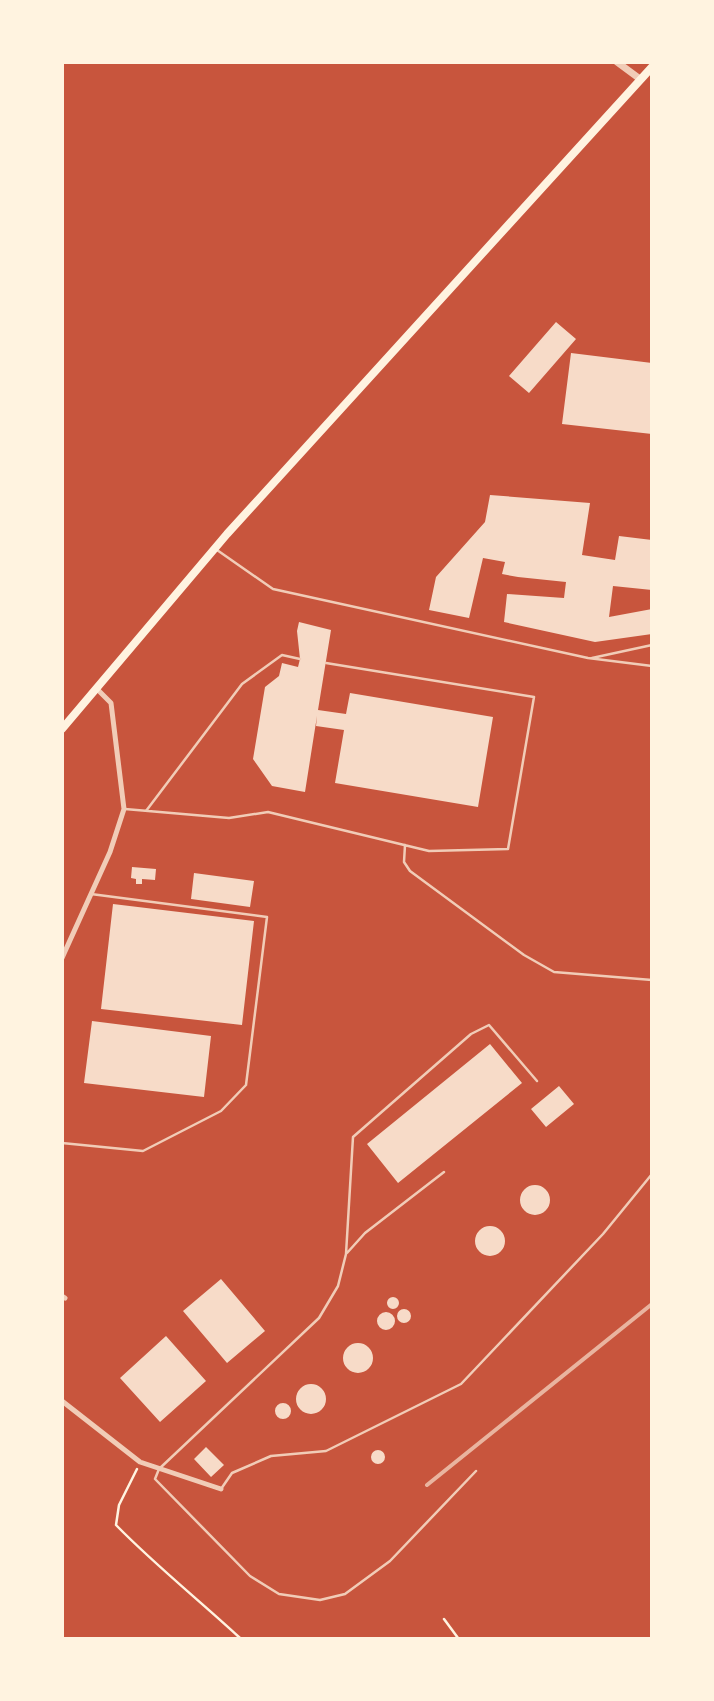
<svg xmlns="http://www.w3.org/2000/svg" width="714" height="1701" font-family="'Open Sans',sans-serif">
<rect width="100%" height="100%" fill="#c8553d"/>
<path fill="#f7dbc8" d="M556,322L576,339L529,393L509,376Z
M571,353L652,363V434L562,424Z
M490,495L590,503L582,555L615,560L619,536L652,540V590L613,586L609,617L652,609V634L595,642L504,622L507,594L564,598L566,582L518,577L502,574L505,562L483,558L469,618L429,610L436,577L485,522Z
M299,622L331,630L318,710L346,714L350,693L493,717L478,807L335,783L344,730L316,726L317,716L305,792L272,786L253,759L265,687L279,676L282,663L298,667L300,659L297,631Z
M132,867L156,869L155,880L142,879V884H136V879L131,878Z
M194,873L254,881L250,907L191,899Z
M113,904L254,921L242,1025L101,1009Z
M92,1021L211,1036L204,1097L84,1083Z
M490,1044L522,1083L398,1183L367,1144Z
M559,1086L574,1104L546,1127L531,1109Z
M520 1200a15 15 0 1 1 30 0a15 15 0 1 1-30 0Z
M475 1241a15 15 0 1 1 30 0a15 15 0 1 1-30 0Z
M221,1279L265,1331L227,1363L183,1311Z
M387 1303a6 6 0 1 1 12 0a6 6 0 1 1-12 0Z
M397 1316a7 7 0 1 1 14 0a7 7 0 1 1-14 0Z
M377 1321a9 9 0 1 1 18 0a9 9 0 1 1-18 0Z
M166,1336L206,1381L160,1422L120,1378Z
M343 1358a15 15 0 1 1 30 0a15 15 0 1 1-30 0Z
M296 1399a15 15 0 1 1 30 0a15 15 0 1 1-30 0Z
M275 1411a8 8 0 1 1 16 0a8 8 0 1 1-16 0Z
M206,1447L224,1465L211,1477L194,1459Z
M371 1457a7 7 0 1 1 14 0a7 7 0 1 1-14 0Z"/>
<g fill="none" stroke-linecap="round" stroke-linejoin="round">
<path stroke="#fff3e0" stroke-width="2.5" d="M137,1469L119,1505L116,1525C155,1565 199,1600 240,1638
M444,1619L458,1638"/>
<path stroke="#f1ccb7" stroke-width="2.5" d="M217,550L273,589L588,658L652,666
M592,658L652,645
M125,809L229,818L268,812L429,851L508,849L534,697L326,663
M146,811L242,684L282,655L300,659
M405,845L404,862L410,871L524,955L554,972L652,980
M62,1143L143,1151L221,1111L246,1085L267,917L91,894
M347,1253L365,1233L444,1172
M476,1471L390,1561L345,1594L320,1600L279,1594L250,1576L155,1479L159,1469L319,1318L338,1286L346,1254L353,1137L471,1034L489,1025L537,1081
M221,1489L232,1473L271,1456L326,1451L461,1384L603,1234L652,1174"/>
<path stroke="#f1ccb7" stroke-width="5" d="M62,958L110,852L124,809L111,703L96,688
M62,1296L65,1298
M62,1401L140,1462L221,1489"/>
<path stroke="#f1ccb7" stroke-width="7" d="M617,62L640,79"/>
<path stroke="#fff3e0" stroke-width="8" d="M62,729L227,534L652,67"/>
<path stroke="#e9b49f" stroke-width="4" d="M427,1485L652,1304"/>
</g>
<rect width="714" height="1701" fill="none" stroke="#fff3e0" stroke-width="128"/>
</svg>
